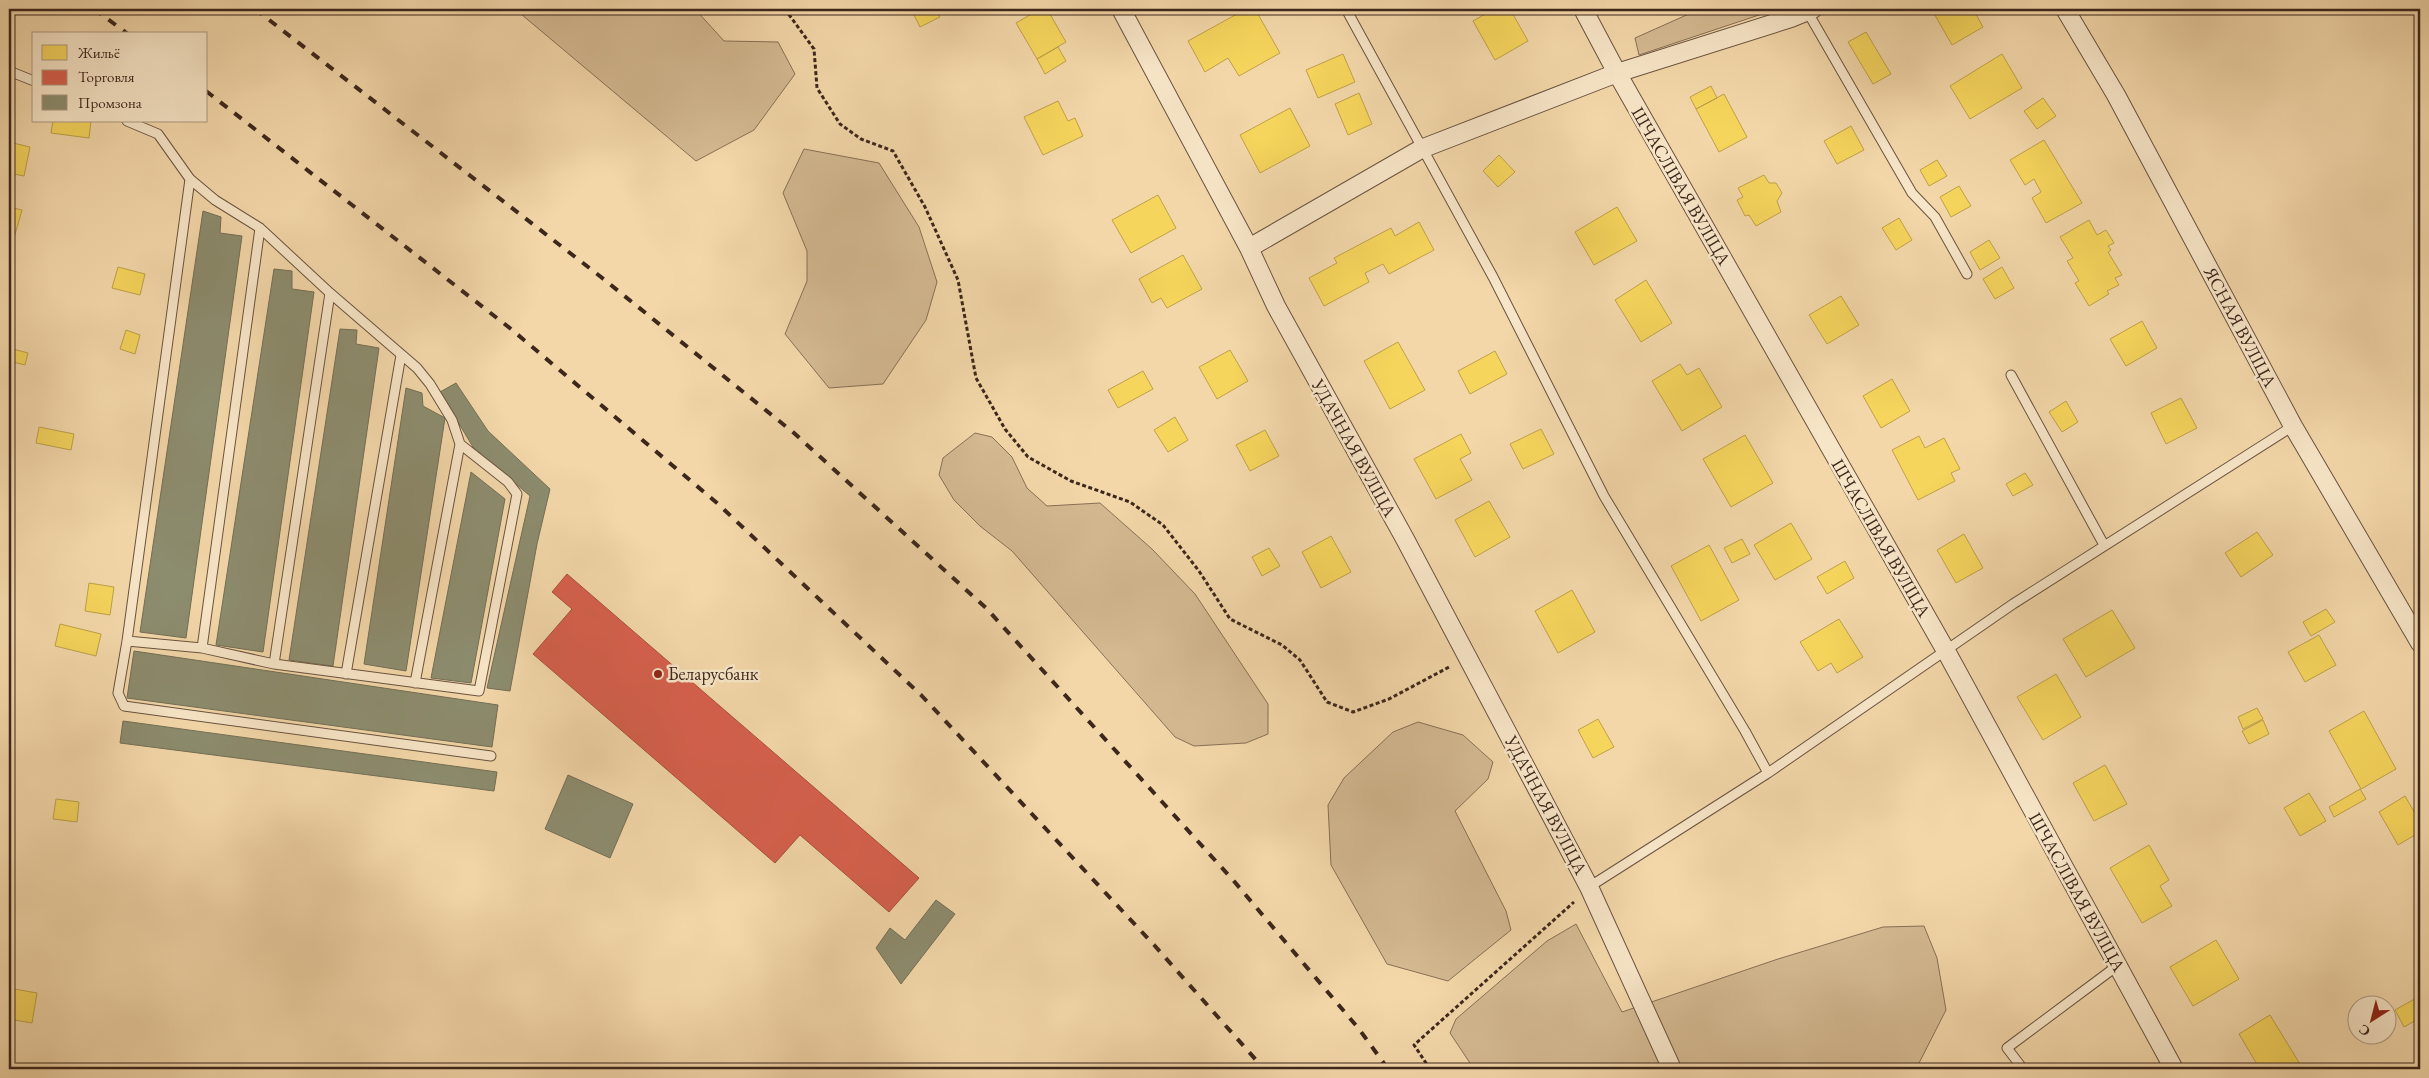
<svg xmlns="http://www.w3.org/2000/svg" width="2429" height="1078" font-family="'EB Garamond',serif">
<rect width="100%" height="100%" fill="#f3d7a9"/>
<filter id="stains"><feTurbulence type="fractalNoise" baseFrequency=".004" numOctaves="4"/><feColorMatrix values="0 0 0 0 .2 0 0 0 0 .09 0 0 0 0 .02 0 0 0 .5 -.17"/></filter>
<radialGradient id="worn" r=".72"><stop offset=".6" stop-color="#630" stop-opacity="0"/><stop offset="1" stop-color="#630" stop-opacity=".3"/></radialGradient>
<path fill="#d4b991" stroke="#887056" d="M515,9H695L724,41L778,42L795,74L754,130L696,161Z
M1700,9H1777L1639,55L1635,38Z
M804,149L879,163L919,227L937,282L926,320L883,384L829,388L785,334L807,281V251L783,193Z
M975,433L992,437L1012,457L1027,488L1047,506L1100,503L1152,549L1195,594L1268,704V734L1246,743L1194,746L1175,737L1012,551L980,526L954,500L939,475L943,458Z
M1418,722L1463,735L1493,762L1488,779L1455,811L1506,911L1511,930L1448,981L1387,964L1331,865L1328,805L1344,778L1393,732Z
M1576,924L1622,1012L1778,959L1883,927L1924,926L1937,958L1946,1010L1916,1069H1474L1450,1033L1456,1019L1547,941Z"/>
<path fill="#f6d55c" stroke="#bea149" d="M911,9H935L940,17L920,27Z
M1040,9H1047L1066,42L1037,59L1016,23Z
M1246,9H1255L1280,53L1239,76L1228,58L1205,72L1188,41Z
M1494,9H1510L1528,41L1495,60L1473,21Z
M1973,9L1983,27L1952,45L1932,10Z
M1866,32L1891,74L1873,84L1848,42Z
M1058,47L1066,61L1045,74L1037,59Z
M1343,54L1355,82L1318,98L1306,70Z
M2002,54L2022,88L1970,119L1950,86Z
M1711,86L1717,98L1696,109L1690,97Z
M1359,93L1372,124L1348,135L1335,104Z
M1724,94L1747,137L1719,152L1696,109Z
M2043,98L2056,116L2037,129L2024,111Z
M1058,101L1068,121L1075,118L1083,136L1043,155L1024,117Z
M1290,108L1310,146L1260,173L1240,135Z
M53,121H91L89,138L51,133Z
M1851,126L1864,150L1837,164L1824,141Z
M2044,140L2082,203L2046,223L2032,198L2041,192L2034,179L2025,185L2010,160Z
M9,142L30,147L24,176L9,173Z
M1499,155L1515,172L1498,187L1483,171Z
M1937,160L1947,176L1929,186L1920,170Z
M1764,175L1769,183H1776L1782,193L1777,201L1781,212L1756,226L1749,215L1745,216L1737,200L1743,197L1738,188Z
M1959,186L1971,206L1951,217L1940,197Z
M1158,195L1176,228L1131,253L1112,220Z
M9,207L22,210L12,245L9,244Z
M1617,207L1637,241L1594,265L1575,232Z
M1899,218L1912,240L1896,250L1882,228Z
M2089,220L2097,235L2106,230L2114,243L2108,246L2111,250L2108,252L2122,275L2115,278L2119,285L2107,291L2109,294L2089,306L2075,283L2079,281L2067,261L2073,258L2060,237Z
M1419,222L1434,250L1389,274L1383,264L1365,273L1369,282L1324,306L1309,278L1337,263L1334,258L1391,228L1395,236Z
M1989,240L2000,258L1980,270L1970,252Z
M1183,255L1202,289L1167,308L1161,298L1152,303L1139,279Z
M118,267L145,274L140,295L112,288Z
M2002,267L2014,288L1995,299L1983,279Z
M1646,280L1672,323L1641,342L1615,300Z
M1841,296L1859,325L1827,344L1809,315Z
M2142,321L2157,348L2126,366L2110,339Z
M126,330L140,335L135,354L120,349Z
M1398,342L1425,390L1390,409L1364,361Z
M9,348L28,353L25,365L9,361Z
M1230,350L1248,381L1217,399L1199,367Z
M1495,351L1507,374L1470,394L1458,371Z
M1680,364L1687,375L1699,368L1722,407L1682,431L1652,381Z
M1143,371L1153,389L1118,408L1108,390Z
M1892,379L1910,411L1881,428L1863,396Z
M2181,398L2197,428L2166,444L2151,413Z
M2066,401L2078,422L2062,432L2049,412Z
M1175,417L1188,440L1168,452L1154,430Z
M39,427L74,434L71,450L36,443Z
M1541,429L1554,454L1523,469L1510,444Z
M1265,430L1279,456L1250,471L1236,445Z
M1461,434L1471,453L1460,459L1472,480L1436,499L1414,459Z
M1745,435L1773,483L1731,507L1703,459Z
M1919,436L1925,448L1944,438L1960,469L1951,473L1955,481L1918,500L1892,450Z
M2025,473L2033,485L2013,496L2006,484Z
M1489,501L1510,537L1475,557L1455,520Z
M1791,523L1812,559L1775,580L1754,545Z
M2257,532L2273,555L2241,577L2225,553Z
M1964,534L1983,568L1956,583L1937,550Z
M1331,536L1351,572L1321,588L1302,552Z
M1742,539L1750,554L1732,563L1724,548Z
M1709,545L1739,600L1701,621L1671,566Z
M1269,548L1280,566L1262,576L1252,557Z
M1845,561L1854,578L1827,594L1817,577Z
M89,583L114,587L110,615L85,611Z
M1572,590L1595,632L1558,653L1535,611Z
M2326,609L2335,622L2311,636L2303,622Z
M2112,610L2135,648L2086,677L2063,639Z
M1839,619L1863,657L1837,673L1831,663L1818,671L1800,642Z
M60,624L101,634L96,656L55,646Z
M2319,635L2336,665L2305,682L2288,652Z
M2056,674L2081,717L2043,740L2017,697Z
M2257,708L2263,719L2243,729L2238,717Z
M2364,711L2396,769L2361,789L2329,731Z
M1598,719L1614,747L1593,758L1578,730Z
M2263,720L2269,734L2249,744L2242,731Z
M2105,765L2127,804L2094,821L2073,783Z
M2360,789L2366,799L2334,817L2329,807Z
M2309,793L2326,821L2300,836L2284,808Z
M2405,796L2420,822V832L2398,845L2379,812Z
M56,799L79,802L77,822L53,819Z
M2149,845L2169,880L2160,886L2172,906L2142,923L2110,868Z
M2216,940L2239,979L2193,1006L2170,967Z
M9,988L37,993L32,1023L9,1019Z
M2420,996V1018L2404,1027L2395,1010Z
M2270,1015L2303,1069H2253L2258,1066L2239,1034Z"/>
<path fill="#d6604d" stroke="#a84f3e" d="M567,574L919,878L889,912L800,835L775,863L533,654L572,609L552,592Z"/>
<path fill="#8c8c6e" stroke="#746e55" d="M203,211L221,217L220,233L242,236L186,638L140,632Z
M274,269L292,271V289L314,292L263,652L216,645Z
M340,329L357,330L356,344L379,348L333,666L289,660Z
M456,383L488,431L550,489L537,544L510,691L487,688L530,496L473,447L440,392Z
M406,388L422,393L423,406L445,418L406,671L364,664Z
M471,472L505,499L471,683L431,678Z
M134,651L498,705L492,747L127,698Z
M123,721L497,772L494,791L120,743Z
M568,775L633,804L610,858L545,829Z
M936,900L955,914L901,984L876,948L890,928L905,940Z"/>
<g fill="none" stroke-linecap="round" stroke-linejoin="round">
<g stroke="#6a533f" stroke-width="11">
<path id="service" d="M1346,9L1493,277L1604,496L1745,731L1768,773
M1807,11L1912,193L1935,217L1967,274
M9,71L34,81
M127,121L158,134L190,179L215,200L260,228L330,293L417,368L430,384L452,420L460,444L415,683
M190,179L127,641L118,693L124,706L491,756
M2011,375L2104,545
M127,641L202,648L274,664L479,691L517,494L508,482L460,444
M202,648L260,228
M274,664L330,293
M346,674L401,355
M1589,887L1768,773L2013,604L2293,426
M2023,1069L2007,1048L2117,966"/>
</g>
<g stroke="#6a533f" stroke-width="20">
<path id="minor" d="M1121,9L1249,248L1276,306L1405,539L1589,887L1672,1069
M1583,9L1617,73L1946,651L2174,1069
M2065,9L2116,95L2293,426L2420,643
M1249,248L1421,149L1617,73L1791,18L1813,9"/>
</g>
<path stroke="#3d271c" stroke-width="3" stroke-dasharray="4 2.5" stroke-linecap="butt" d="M785,9L814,49L817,88L840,124L861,139L893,151L925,207L958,280L976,378L1005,429L1028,457L1071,481L1130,502L1163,525L1199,571L1230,619L1282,645L1300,660L1327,702L1353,712L1389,699L1451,666
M1430,1069L1414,1045L1574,902"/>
<use href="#service" stroke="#f7e5c7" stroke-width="9"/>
<use href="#minor" stroke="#f7e5c7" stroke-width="18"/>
<path stroke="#3d271c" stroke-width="4" stroke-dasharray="9 9" stroke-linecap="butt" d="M94,9L128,34
M255,9L601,277L794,433L986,608L1233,880L1359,1029L1388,1069
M206,91L511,329L717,503L922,696L1155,946L1264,1069"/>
</g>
<circle fill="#8f2418" stroke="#f7e5c7" stroke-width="2" cx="658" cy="674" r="5"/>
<g text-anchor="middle" stroke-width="5" stroke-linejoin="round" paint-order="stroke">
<g font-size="18" fill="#3d271c" stroke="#f7e5c7">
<text transform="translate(1681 186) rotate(60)" y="6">ШЧАСЛІВАЯ ВУЛІЦА</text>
<text transform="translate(2240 327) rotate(62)" y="6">ЯСНАЯ ВУЛІЦА</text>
<text transform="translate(1354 448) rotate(61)" y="6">УДАЧНАЯ ВУЛІЦА</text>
<text transform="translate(1881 538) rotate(60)" y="6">ШЧАСЛІВАЯ ВУЛІЦА</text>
<text transform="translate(1546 805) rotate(62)" y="6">УДАЧНАЯ ВУЛІЦА</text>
<text transform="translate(2077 892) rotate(61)" y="6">ШЧАСЛІВАЯ ВУЛІЦА</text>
</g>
<g font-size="18" fill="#3d271c" stroke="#f7e5c7" text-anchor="start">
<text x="668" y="680">Беларусбанк</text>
</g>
</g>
<rect width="2429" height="1078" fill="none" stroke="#f3d7a9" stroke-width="30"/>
<rect x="10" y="10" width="2409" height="1058" fill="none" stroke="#3d271c" stroke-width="2.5"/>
<rect x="15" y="15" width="2399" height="1048" fill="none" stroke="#3d271c"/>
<rect x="32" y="32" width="175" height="90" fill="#f7e5c7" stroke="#ad9983"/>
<rect x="42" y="45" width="25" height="15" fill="#f6d55c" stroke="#ad9983"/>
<text x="78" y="58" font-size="15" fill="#3d271c">Жильё</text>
<rect x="42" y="70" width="25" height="15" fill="#d6604d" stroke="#ad9983"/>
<text x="78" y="82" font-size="15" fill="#3d271c">Торговля</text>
<rect x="42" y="95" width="25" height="15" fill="#8c8c6e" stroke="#ad9983"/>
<text x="78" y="108" font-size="15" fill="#3d271c">Промзона</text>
<g transform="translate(2372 1020) rotate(216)"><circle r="24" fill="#f7e5c7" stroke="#ad9983"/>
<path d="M0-4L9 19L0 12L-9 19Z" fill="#8f2418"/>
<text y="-8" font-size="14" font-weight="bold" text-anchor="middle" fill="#3d271c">С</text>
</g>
<rect width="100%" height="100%" filter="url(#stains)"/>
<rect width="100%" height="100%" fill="url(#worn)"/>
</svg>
